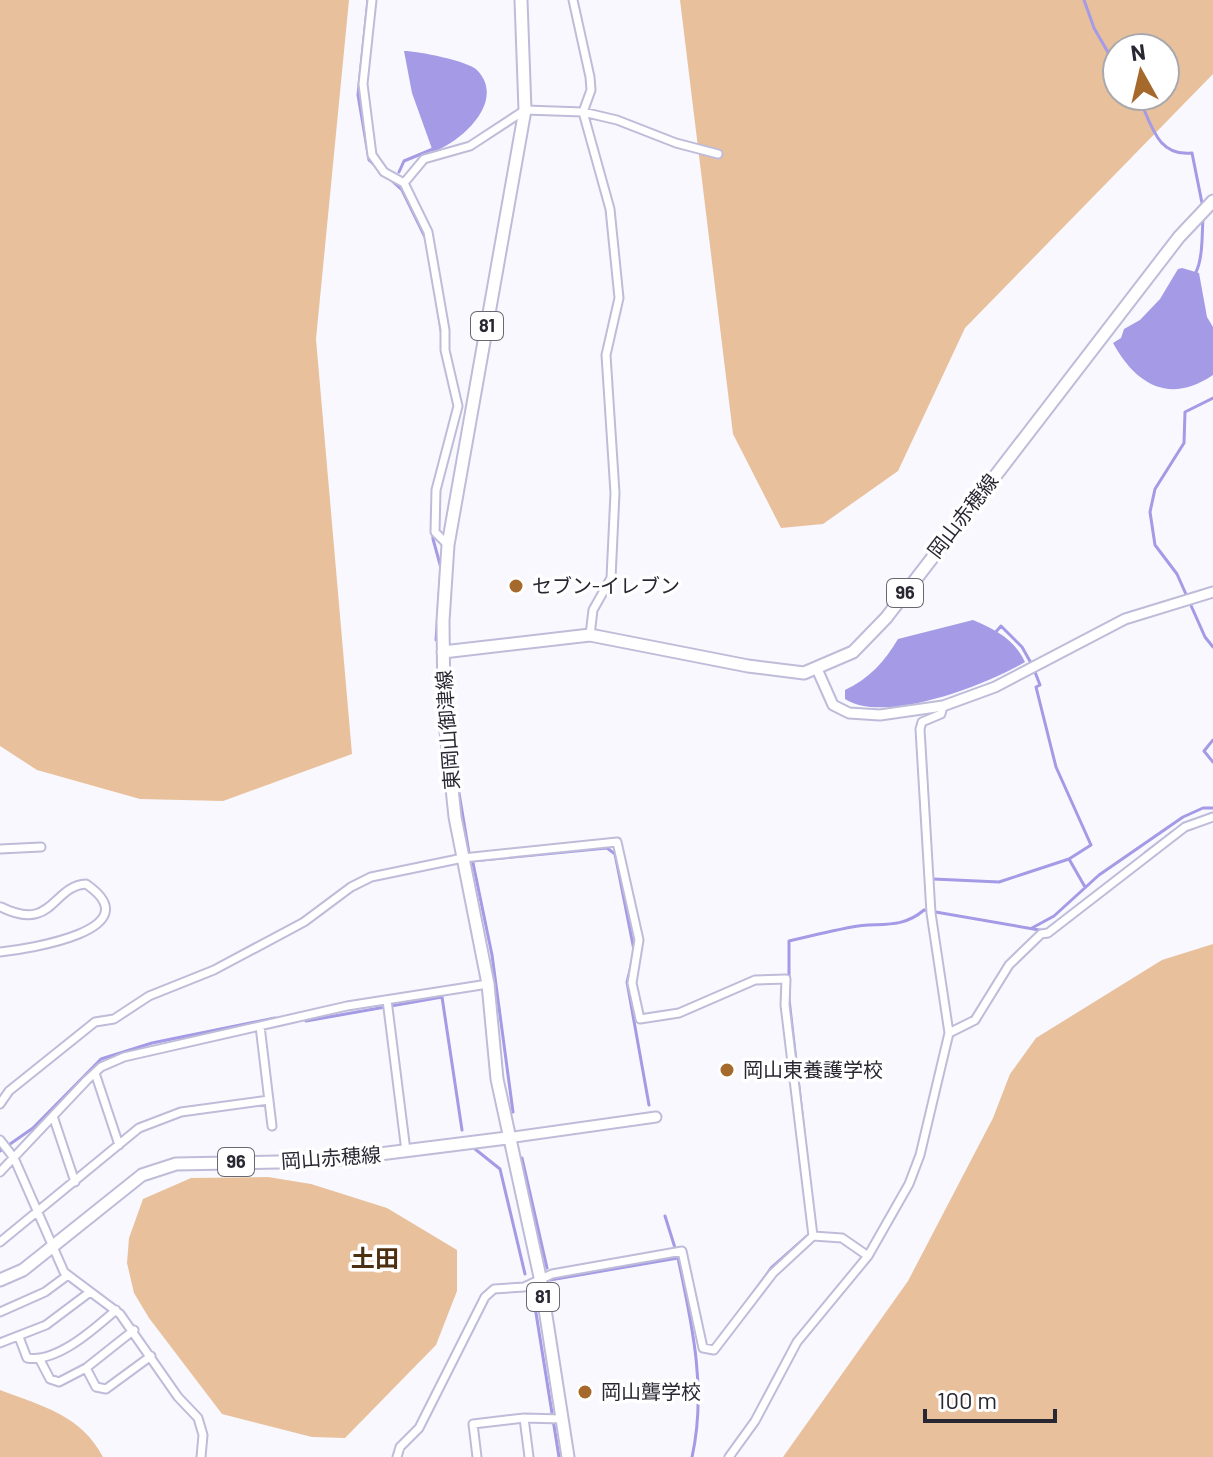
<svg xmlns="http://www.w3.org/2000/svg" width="1213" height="1457" font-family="Barlow,'Noto Sans JP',sans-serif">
<rect width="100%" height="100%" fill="#f8f8fe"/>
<path fill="#e9c09c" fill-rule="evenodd" d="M0,0H349L316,339L352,754L223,801L140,799L37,770L0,746Z
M680,0H1213V74L965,328L898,471L823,524L781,528L733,434ZM1117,48H1165V96H1117Z
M1213,944V1457H783L908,1281L993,1118L1010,1074L1036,1038L1162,960Z
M268,1177L311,1184L387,1208L457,1250V1291L436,1345L345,1438L312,1437L222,1414L149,1318L134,1293L127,1263L129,1238L143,1199L191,1178Z
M0,1390C42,1406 81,1415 103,1457H0Z"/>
<path fill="#a49ae5" d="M404,51C418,51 468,61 477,70C507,101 461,142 433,152L431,146L412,93Z
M1182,268L1199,273L1207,317L1213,327V375C1170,404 1137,386 1113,343L1121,338L1124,329L1140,320L1160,299L1178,269Z
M973,620C996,630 1014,639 1025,662C987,684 885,725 845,699V690C869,679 885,661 898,639Z"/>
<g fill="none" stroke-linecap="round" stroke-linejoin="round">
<path stroke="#a49ae5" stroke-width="3" d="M368,0L358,95L369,160L402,190L425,237
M1084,0L1094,28L1117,68
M1138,96C1151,122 1156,157 1192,153L1202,203
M399,172L404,161L433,149
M432,272L442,336
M1196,272C1203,258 1202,233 1203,217
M1213,398L1185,412L1184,443L1155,489L1150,512L1155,545L1177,574L1205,637L1213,647
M433,490V539L441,568L436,640
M994,634L1001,626L1022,647L1031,663
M1035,672L1040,685L1036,687L1056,767L1091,845L1069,859L1085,887
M450,726L453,694
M1213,740L1204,751L1213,762
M455,769L469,853
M1183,825L1213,814
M1145,853L1174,831
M472,861L607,848L615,854L634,950
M473,863L492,955L513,1112
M933,879L999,882L1069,859
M1064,917L1127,868
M1032,928L1054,916L1099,875L1183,817L1203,808H1213
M632,962L627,982L649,1105
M306,1021L442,997L462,1130
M475,1149L500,1169L525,1274
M0,1151L33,1128L101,1059L152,1043L275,1018
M522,1158L547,1268
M665,1216L676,1251
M815,1229L789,999V941C810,936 831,931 852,927C878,922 901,930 924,910L1045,931
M550,1280L678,1258C692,1324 707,1390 692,1457
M532,1288L559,1457
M748,1300L772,1267L807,1236"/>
<g stroke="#bebcd9" stroke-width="11">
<path id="minor" d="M372,0L363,84L372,155L384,172L404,183L428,232L445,330V350L458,406L436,490L435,532L448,545
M573,0L590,77L591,90L583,112L610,209L619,298L606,355L615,493L611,578L593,610L590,635
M404,183L424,159L470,146L525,110L583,112L617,120L676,143L718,154
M0,849L41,847
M0,952C28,949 153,930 86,884C52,886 53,933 1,907
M387,1000L406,1151
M260,1026L272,1126
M949,1033L975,1020L1009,965L1041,934L1048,933L1185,827L1213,817
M95,1073L119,1145
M0,1104L9,1091L95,1022L114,1019L149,996L214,970L304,922L351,887L371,877L463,858L617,842L639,940L632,983L640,1019L679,1013L755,980L786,979L785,1005L813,1236L773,1273L714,1350L703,1348L682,1251L552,1274L524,1287L494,1289L485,1297L419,1428L400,1447L397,1457
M53,1116L75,1182
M0,1140L14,1158L64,1272L120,1314L178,1397L198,1418L203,1435L201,1457
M0,1172L87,1080L101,1067L124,1057L347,1006L488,984
M813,1236L842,1238L868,1256
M0,1242L139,1128L181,1112L269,1100
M0,1312L45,1292L68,1275
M19,1337L27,1358C57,1363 94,1329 116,1310
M0,1343L46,1325L90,1292
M40,1360L50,1379L59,1382L86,1368L134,1330
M86,1368L96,1387L106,1389L151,1356
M524,1418L529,1457
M477,1457L473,1424L524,1418L562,1419
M729,1457L755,1421L797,1342L868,1256L909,1184L920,1155L949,1033L931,913L920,729L922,722L941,714L943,706"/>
</g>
<g stroke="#bebcd9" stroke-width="13">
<path id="tertiary" d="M817,669L833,705L849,713L880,715L943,706L995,687L1125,619L1213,592
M507,1138L656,1117"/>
</g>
<g stroke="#bebcd9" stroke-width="15">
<path id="primary" d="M521,0L525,110L448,545L443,621L444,712L455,817L488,984L497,1079L540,1277L568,1457
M443,652L590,635L748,666L804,673L853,652L886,618L1179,237L1213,201
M0,1280L23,1270L142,1175L176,1164L324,1161L507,1138"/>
</g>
<use href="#minor" stroke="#fff" stroke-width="7"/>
<use href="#tertiary" stroke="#fff" stroke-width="9"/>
<use href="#primary" stroke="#fff" stroke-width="11"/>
</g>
<g fill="#a56a2b" stroke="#fff" stroke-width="3">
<circle cx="516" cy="586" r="8"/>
<circle cx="727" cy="1070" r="8"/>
<circle cx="585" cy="1392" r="8"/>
</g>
<g text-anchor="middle" stroke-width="7" stroke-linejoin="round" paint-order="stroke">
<g fill="#fff" stroke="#686870" stroke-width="2">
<rect x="471" y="312" width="32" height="28" rx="6"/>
<rect x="887" y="579" width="36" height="28" rx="6"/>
<rect x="218" y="1148" width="36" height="28" rx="6"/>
<rect x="527" y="1283" width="32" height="28" rx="6"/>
</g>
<g font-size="18" font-weight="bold" fill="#282732">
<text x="487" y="332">81</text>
<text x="905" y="599">96</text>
<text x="236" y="1168">96</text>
<text x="543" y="1303">81</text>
</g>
<g font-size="20" fill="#282732" stroke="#fff">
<text transform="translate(963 516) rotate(-52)" y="7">岡山赤穂線</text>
<text transform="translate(448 730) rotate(-94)" y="7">東岡山御津線</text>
<text transform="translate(331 1158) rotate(-4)" y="7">岡山赤穂線</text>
</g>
<g font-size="20" fill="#282732" stroke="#fff" text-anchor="start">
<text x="532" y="593">セブン-イレブン</text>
<text x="743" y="1077">岡山東養護学校</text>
<text x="601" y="1399">岡山聾学校</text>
</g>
<g font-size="24" font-weight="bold" fill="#4d3012" stroke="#fff">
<text x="375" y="1267">土田</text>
</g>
</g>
<g transform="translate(1141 72) rotate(352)"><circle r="38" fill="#ffffff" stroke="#a9a9ad" stroke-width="2"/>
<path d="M0-6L14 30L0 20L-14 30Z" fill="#a56a2b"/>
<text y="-12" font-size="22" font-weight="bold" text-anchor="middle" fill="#282732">N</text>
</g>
<path d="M925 1409v12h130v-12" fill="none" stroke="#282732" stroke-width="4"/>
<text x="937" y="1409" font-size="24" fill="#282732" stroke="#ffffff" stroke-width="6" paint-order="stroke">100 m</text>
</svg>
